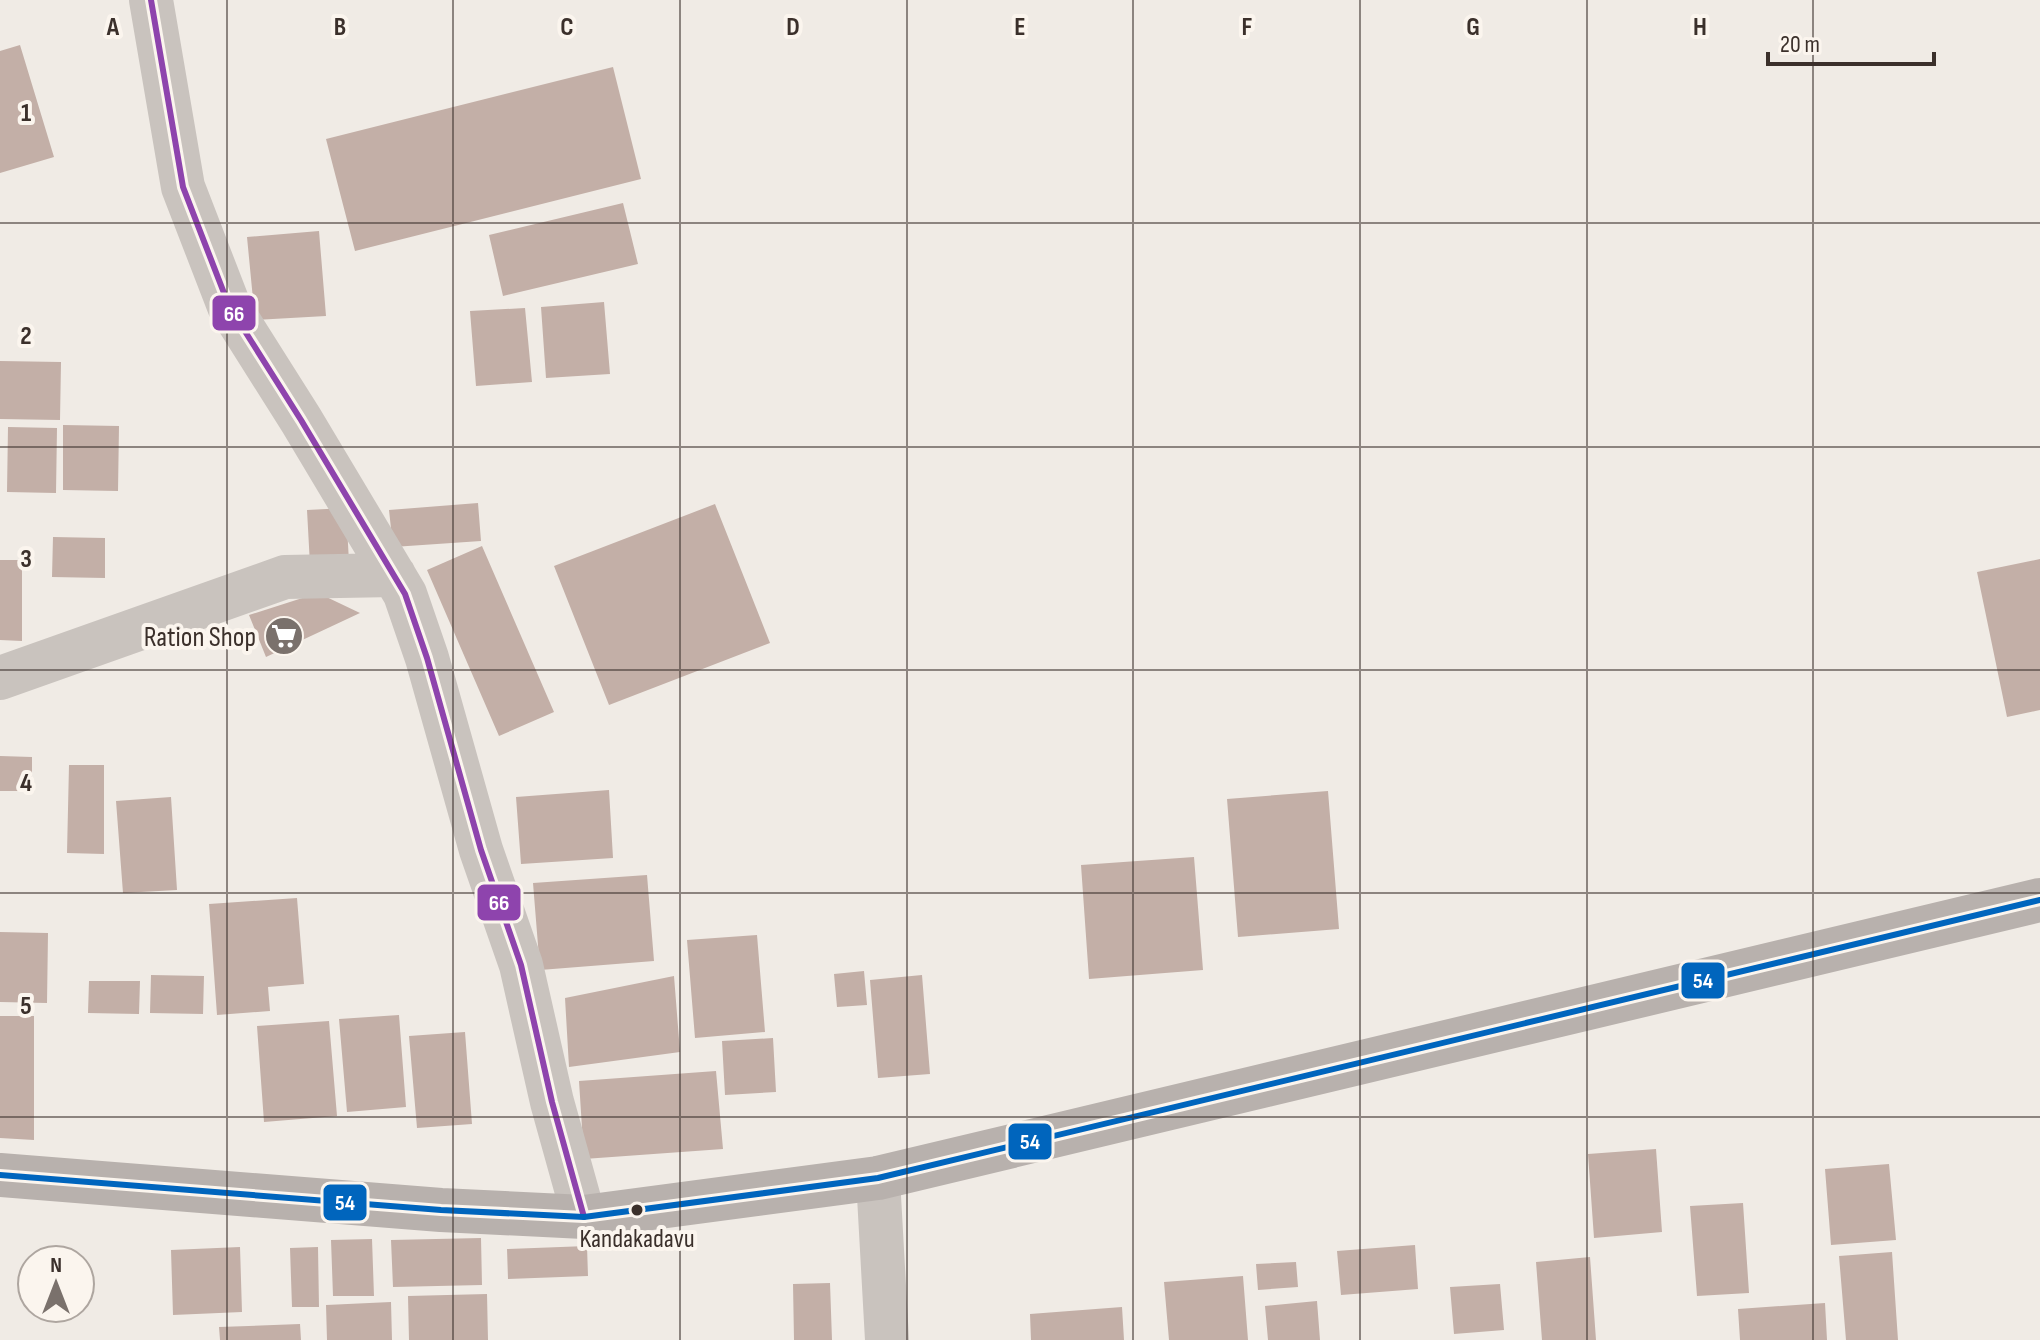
<svg xmlns="http://www.w3.org/2000/svg" width="2040" height="1340" font-family="'Sofia Sans Condensed',sans-serif">
<rect width="100%" height="100%" fill="#f0ebe5"/>
<path fill="#c3afa7" d="M20,45L54,157L0,173V51Z
M613,67L641,179L355,251L326,139Z
M623,203L638,264L503,296L489,235Z
M319,231L326,316L255,320L247,237Z
M604,302L610,374L546,378L541,307Z
M525,308L532,382L476,386L470,311Z
M0,361L61,362L60,420L0,419Z
M63,425L119,426L118,491L63,490Z
M8,427L57,428L56,493L7,492Z
M478,503L481,541L393,547L389,510Z
M715,504L770,643L609,705L554,566Z
M346,508L349,562L310,565L307,510Z
M53,537L105,538V578L52,577Z
M482,546L554,712L499,736L427,570Z
M2040,559V710L2007,717L1977,572Z
M0,560H22V641L0,640Z
M318,593L360,613L266,657L249,615Z
M0,756L32,757V791H0Z
M69,765H104V854L67,853Z
M609,790L613,858L521,864L516,797Z
M1328,791L1339,929L1238,937L1227,799Z
M171,797L177,890L123,893L116,801Z
M1194,857L1203,970L1089,979L1081,865Z
M647,875L654,961L540,970L533,883Z
M297,898L304,984L268,987L270,1011L217,1015L209,904Z
M0,932L48,933L47,1003L0,1002Z
M757,935L765,1032L695,1038L687,940Z
M864,971L867,1005L837,1007L834,974Z
M151,975L204,976L203,1014L150,1013Z
M922,975L930,1074L878,1078L870,980Z
M674,976L680,1052L569,1067L565,998Z
M89,981H140L139,1014L88,1013Z
M399,1015L406,1107L347,1112L339,1019Z
M0,1016H34V1140L0,1138Z
M329,1021L337,1116L264,1122L257,1026Z
M465,1032L472,1124L417,1128L409,1036Z
M773,1038L776,1092L725,1095L722,1041Z
M716,1071L723,1149L584,1159L579,1081Z
M1656,1149L1662,1232L1594,1238L1588,1154Z
M1889,1164L1896,1240L1831,1245L1825,1169Z
M1743,1203L1749,1293L1697,1296L1690,1206Z
M481,1238L482,1285L393,1287L391,1240Z
M372,1239L374,1296H333L331,1240Z
M1415,1245L1418,1289L1341,1295L1337,1251Z
M587,1246L588,1276L508,1279L507,1249Z
M240,1247L242,1312L173,1315L171,1250Z
M318,1247L319,1307H292L290,1248Z
M1892,1252L1898,1340H1846L1839,1256Z
M1590,1257L1596,1340H1542L1536,1262Z
M1296,1262L1298,1287L1258,1290L1256,1264Z
M1243,1276L1248,1340H1169L1164,1282Z
M830,1283L832,1340H794L793,1284Z
M1500,1284L1504,1330L1454,1334L1450,1287Z
M487,1294L488,1340H409L408,1296Z
M1317,1301L1320,1340H1268L1265,1306Z
M391,1302L392,1340H327L326,1305Z
M1825,1303L1827,1340H1740L1738,1309Z
M1122,1307L1124,1340H1031L1030,1314Z
M300,1324L301,1340H220L219,1327Z"/>
<g fill="none" stroke-linecap="round" stroke-linejoin="round">
<path stroke="#c9c3be" stroke-width="44" d="M151,0L183,187L229,306L301,420L405,594L427,658L481,850L521,965L552,1102L584,1217
M0,678L285,577L394,575
M878,1178L887,1340"/>
<path stroke="#b8b1ad" stroke-width="44" d="M0,1175L441,1210L584,1217L878,1178L2040,900"/>
<g stroke="#fbf5ee" stroke-width="12">
<path id="bus-1" d="M151,0L183,187L229,306L301,420L405,594L427,658L481,850L521,965L552,1102L584,1217"/>
</g>
<g stroke="#fbf5ee" stroke-width="12">
<path id="bus-2" d="M0,1175L441,1210L584,1217L878,1178L2040,900"/>
</g>
<use href="#bus-1" stroke="#8e44ad" stroke-width="6"/>
<use href="#bus-2" stroke="#0065bd" stroke-width="6"/>
</g>
<path fill="none" stroke="#3b302b" stroke-width="2" stroke-opacity="0.55" d="M227,0V1340M453,0V1340M680,0V1340M907,0V1340M1133,0V1340M1360,0V1340M1587,0V1340M1813,0V1340M0,223H2040M0,447H2040M0,670H2040M0,893H2040M0,1117H2040"/>
<defs>
<g id="supermarket-disc" transform="scale(2)"><circle r="9.5" fill="#7a716c" stroke="#fbf5ee"/><path d="M-6-5.5h2.5l.6 2H6L4.5 2H-2.5L-4.4-4H-6ZM-1.5 3.2a1.3 1.3 0 1 0 .1 0ZM3 3.2a1.3 1.3 0 1 0 .1 0Z" fill="#fff"/></g>
</defs>
<g fill-rule="evenodd">
<use href="#supermarket-disc" x="284" y="636"/>
</g>
<circle fill="#3b302b" stroke="#fbf5ee" stroke-width="3" cx="637" cy="1210" r="7"/>
<g text-anchor="middle" stroke-width="8" stroke-linejoin="round" paint-order="stroke">
<g font-size="26" fill="#3b302b" stroke="#fbf5ee">
<text x="637" y="1247">Kandakadavu</text>
</g>
<g font-size="28" fill="#3b302b" stroke="#fbf5ee" text-anchor="end">
<text x="256" y="646">Ration Shop</text>
</g>
</g>
<g font-size="26" text-anchor="middle" font-weight="bold" fill="#3b302b" stroke="#fbf5ee" stroke-width="8" stroke-linejoin="round" paint-order="stroke">
<text x="113" y="35">A</text>
<text x="340" y="35">B</text>
<text x="567" y="35">C</text>
<text x="793" y="35">D</text>
<text x="1020" y="35">E</text>
<text x="1247" y="35">F</text>
<text x="1473" y="35">G</text>
<text x="1700" y="35">H</text>
<text x="26" y="121">1</text>
<text x="26" y="344">2</text>
<text x="26" y="567">3</text>
<text x="26" y="791">4</text>
<text x="26" y="1014">5</text>
</g>
<g stroke="#fbf5ee" stroke-width="3">
<rect x="211" y="294" width="46" height="38" rx="8" fill="#8e44ad"/>
<rect x="476" y="883" width="46" height="39" rx="8" fill="#8e44ad"/>
<rect x="1680" y="961" width="46" height="39" rx="8" fill="#0065bd"/>
<rect x="1007" y="1122" width="46" height="39" rx="8" fill="#0065bd"/>
<rect x="322" y="1183" width="46" height="39" rx="8" fill="#0065bd"/>
</g>
<g font-size="22" text-anchor="middle" font-weight="bold" fill="#fff">
<text x="234" y="321">66</text>
<text x="499" y="910">66</text>
<text x="1703" y="988">54</text>
<text x="1030" y="1149">54</text>
<text x="345" y="1210">54</text>
</g>
<g transform="translate(56 1284)"><circle r="38" fill="#fbf5ee" stroke="#aea6a0" stroke-width="2"/>
<path d="M0-6L14 30L0 20L-14 30Z" fill="#7a716c"/>
<text y="-12" font-size="22" font-weight="bold" text-anchor="middle" fill="#3b302b">N</text>
</g>
<path d="M1768 52v12h166v-12" fill="none" stroke="#3b302b" stroke-width="4"/>
<text x="1780" y="52" font-size="24" fill="#3b302b" stroke="#fbf5ee" stroke-width="6" paint-order="stroke">20 m</text>
</svg>
